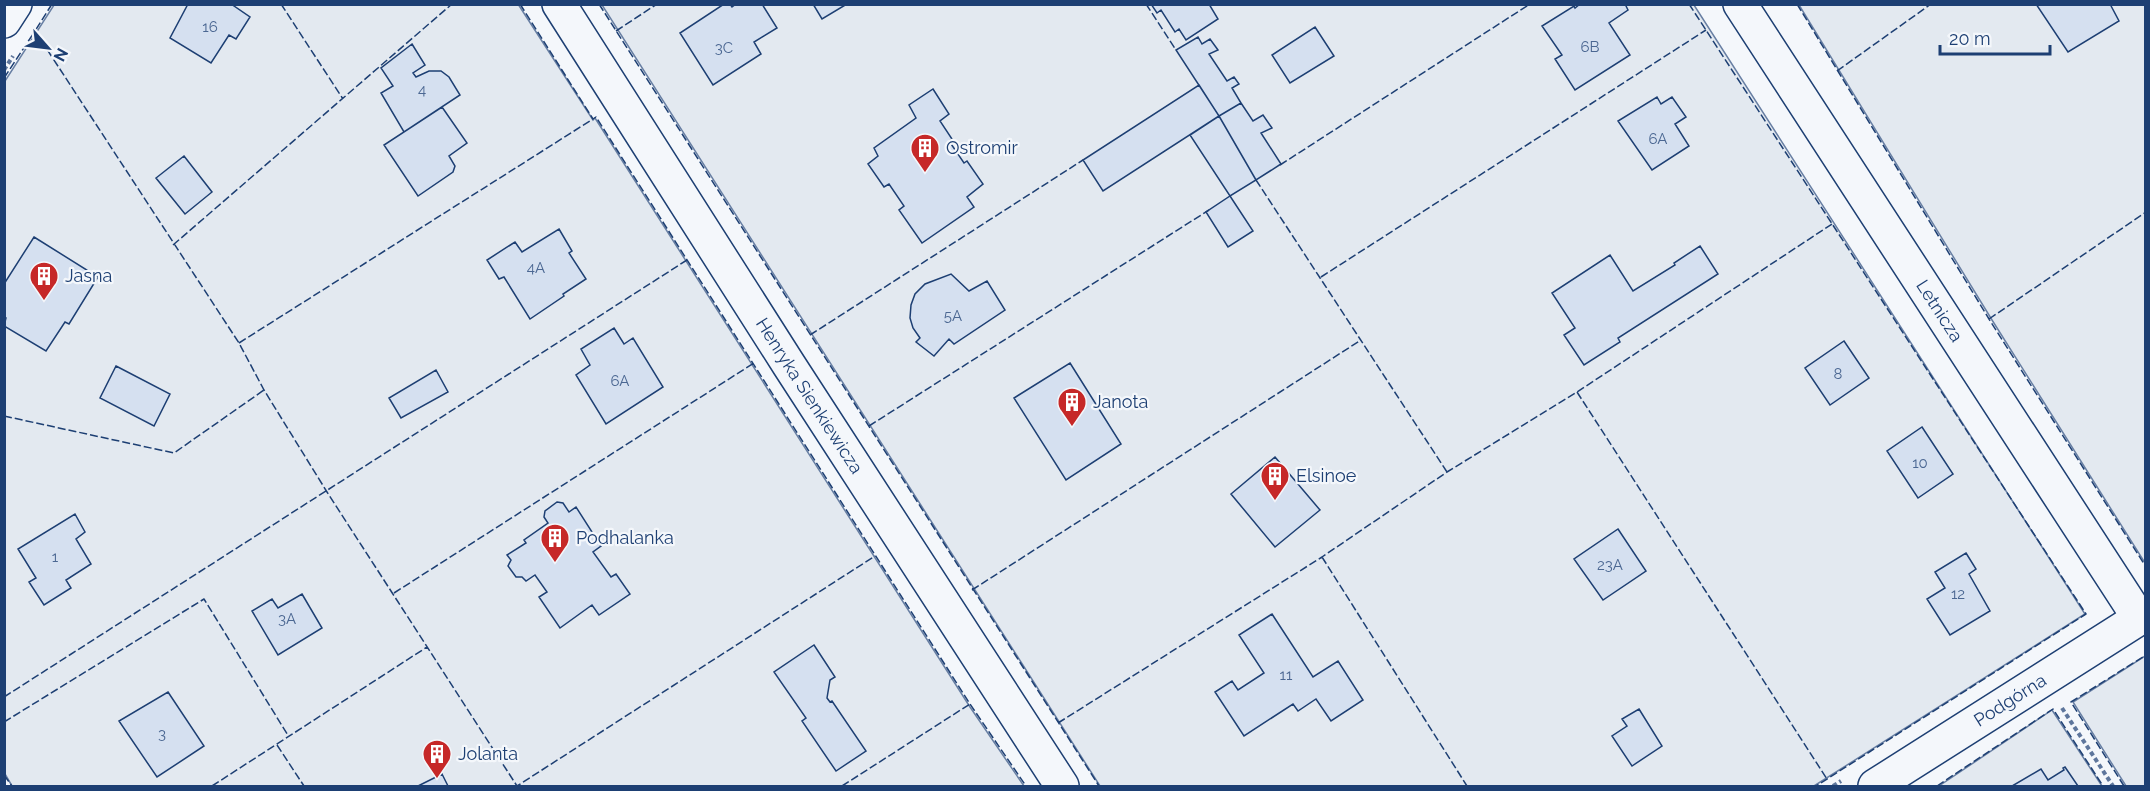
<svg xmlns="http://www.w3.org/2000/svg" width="2150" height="791" font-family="Raleway,sans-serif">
<rect width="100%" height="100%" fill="#f4f7fb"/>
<path fill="#e3e9f0" stroke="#687fa3" stroke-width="1.5" d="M518,4L593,120L595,118L970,707L1024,786H12L5,774V81L54,5Z
M602,5H1694L2085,614L1814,786H1100Z
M1799,5H2145V563L1992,320Z
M2145,656V786H2126L2073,702Z
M2052,710L2102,786H1939Z"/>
<path fill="#d5e0f0" stroke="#1d3f73" stroke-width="1.5" d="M188,4H231L250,17L236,39L229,35L211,63L170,38Z
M724,4H730L732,7L736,4H762L777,28L754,42L761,54L713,85L680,33Z
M813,4H847L822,19Z
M1151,4H1209L1218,19L1186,40L1179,29L1175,32L1161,10L1157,13Z
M1580,4H1625L1628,10L1609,23L1630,55L1575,90L1555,59L1562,55L1542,26L1574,6L1575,8Z
M2036,4H2110L2119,21L2068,52Z
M1315,27L1334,56L1290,83L1272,55Z
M1198,37L1202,44L1210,39L1218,50L1209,54L1227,81L1234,77L1239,84L1232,88L1241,103L1219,116L1176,50Z
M412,44L425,65L413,73L416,77L429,71H441L449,77L460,95L404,132L381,93L393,86L381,68Z
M1199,85L1219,116L1103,191L1083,160Z
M933,89L949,114L940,121L952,139L949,141L964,163L967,161L983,184L967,197L974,207L922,243L899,210L904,206L889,184L884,187L868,164L878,156L874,148L916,118L909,105Z
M1657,97L1661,104L1672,97L1686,117L1675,124L1689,146L1652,170L1618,121Z
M1241,103L1253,121L1263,115L1272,128L1261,133L1281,164L1256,180L1219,116Z
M442,107L467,143L449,156L455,166L453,172L418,196L384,145Z
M1219,116L1256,180L1230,196L1190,135Z
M184,156L212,192L185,214L156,178Z
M1230,196L1253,231L1228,247L1206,212Z
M559,229L572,251L569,253L586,279L563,294L564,296L530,319L504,277L499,279L487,260L515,242L522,252Z
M34,237L98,277L69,324L65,322L46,351L4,326L6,318L4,317V284Z
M1700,246L1718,274L1618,338L1620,342L1584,365L1564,335L1575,328L1552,293L1610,255L1633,291L1675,265L1674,263Z
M951,274L969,291L987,281L1005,310L954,344L949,339L934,356L916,342L920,338L913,328L910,318L911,305L915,294L925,284Z
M614,328L624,344L633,338L663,387L606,424L576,375L590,365L581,349Z
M1844,341L1869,378L1830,405L1805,368Z
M1070,363L1121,444L1066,480L1014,398Z
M116,366L170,394L154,426L100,398Z
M436,370L448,392L401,418L389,398Z
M1922,427L1953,474L1918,498L1887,451Z
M1275,457L1320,510L1275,547L1231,494Z
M557,502L563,503L569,512L576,507L601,546L593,552L611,577L616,574L630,594L599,615L592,605L560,628L539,597L547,592L535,575L526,581L522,577H516L508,566L511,560L507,555L526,543L524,540L548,523L544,517L545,511Z
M75,514L85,532L76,539L91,564L66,580L71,588L44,605L29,582L36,578L18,549Z
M1618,529L1646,571L1603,600L1574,559Z
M1966,553L1976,569L1969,574L1990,611L1950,635L1927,599L1945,588L1935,572Z
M302,594L322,628L278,655L252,611L272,599L278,608Z
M1272,614L1313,677L1338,661L1363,700L1331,721L1316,699L1298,711L1293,704L1244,736L1215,692L1232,681L1238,690L1264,673L1239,635Z
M814,645L835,677L830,680L827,698L830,702L832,701L866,751L836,771L802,721L806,718L774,672Z
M168,692L204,746L157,777L119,721Z
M1639,709L1662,746L1632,766L1612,736L1627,726L1622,719Z
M2065,767L2078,786H2012L2041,769L2048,780L2064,770L2063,768Z
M442,774L448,786H418Z"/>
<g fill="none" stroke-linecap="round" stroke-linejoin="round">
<g stroke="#1d3f73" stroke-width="36">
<g id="minor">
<path id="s1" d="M559,4L789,365L1062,786"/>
<path id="s2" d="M1740,4L2139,618"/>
<path d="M4,21L15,4"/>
<path id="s3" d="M1875,786L2146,614"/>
</g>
</g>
<path stroke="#5e769c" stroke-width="4" stroke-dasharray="4.5 3" stroke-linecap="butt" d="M4,70L13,56
M2062,708L2113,786
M1833,786L1841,781"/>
<use href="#minor" stroke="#f4f7fb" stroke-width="33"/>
<path stroke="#1d3f73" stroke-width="1.5" stroke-dasharray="8 3" stroke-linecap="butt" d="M52,4L35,31L239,343L264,390L327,492L517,786L875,556
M281,4L343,99
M520,4L593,119L596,117L970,704L1026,786
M599,4L1099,786
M1146,4L1176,50
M1689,4L2086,614L1816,786
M1797,4L1989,319L2146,567
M616,31L657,4
M1837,71L1931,4
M4,78L35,31
M1280,165L1530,4
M1256,180L1447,472
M173,245L452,4
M1321,277L1706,30
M1989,319L2146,212
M810,335L1083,160
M239,343L593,119
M1577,392L1827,779
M4,416L174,453L264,390
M869,426L1209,210
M1322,557L1467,786
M972,590L1361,340
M394,593L754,363
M4,697L687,260
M4,722L204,599L289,737
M1058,723L1322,557L1447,472L1577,392L1832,224
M277,745L304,786
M4,775L12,786
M212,786L427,647
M842,786L970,704
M1937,786L2053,709L2103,786
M2124,786L2071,702L2146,655"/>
</g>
<defs>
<g id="building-pin" transform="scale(1.5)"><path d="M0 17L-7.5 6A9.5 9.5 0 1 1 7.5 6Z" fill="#c62828" stroke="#f4f7fb"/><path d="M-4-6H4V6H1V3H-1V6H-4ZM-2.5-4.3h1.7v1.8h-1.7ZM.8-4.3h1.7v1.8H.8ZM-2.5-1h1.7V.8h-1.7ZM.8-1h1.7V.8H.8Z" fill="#fff"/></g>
</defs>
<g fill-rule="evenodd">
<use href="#building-pin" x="925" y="148"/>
<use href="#building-pin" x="44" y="276"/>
<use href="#building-pin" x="1072" y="402"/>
<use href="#building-pin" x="1275" y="476"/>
<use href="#building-pin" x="555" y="538"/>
<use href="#building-pin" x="437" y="754"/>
</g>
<g text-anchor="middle" stroke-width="4.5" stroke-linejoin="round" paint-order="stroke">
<g font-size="15" fill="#4b6792">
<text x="210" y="32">16</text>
<text x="1590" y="52">6B</text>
<text x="724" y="53">3C</text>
<text x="422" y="95">4</text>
<text x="1658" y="144">6A</text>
<text x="536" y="273">4A</text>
<text x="953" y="321">5A</text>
<text x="1838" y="379">8</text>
<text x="620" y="386">6A</text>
<text x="1920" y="468">10</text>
<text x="55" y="562">1</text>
<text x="1610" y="570">23A</text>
<text x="1958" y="599">12</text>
<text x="287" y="624">3A</text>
<text x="1286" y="680">11</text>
<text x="162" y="739">3</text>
</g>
<g font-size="18" fill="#1d3f73" stroke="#f4f7fb" text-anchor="start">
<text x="946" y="154">Ostromir</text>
<text x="65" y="282">Jasna</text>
<text x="1093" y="408">Janota</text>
<text x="1296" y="482">Elsinoe</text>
<text x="576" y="544">Podhalanka</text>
<text x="458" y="760">Jolanta</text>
</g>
<g font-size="18" fill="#1d3f73" stroke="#f4f7fb">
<text dy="6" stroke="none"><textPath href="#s2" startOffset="366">Letnicza</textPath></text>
<text dy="6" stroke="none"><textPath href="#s1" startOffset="465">Henryka Sienkiewicza</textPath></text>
<text dy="6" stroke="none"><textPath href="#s3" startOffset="160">Podgórna</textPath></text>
</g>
</g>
<rect width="2150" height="791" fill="none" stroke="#1d3f73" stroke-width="12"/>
<g transform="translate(48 48) rotate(118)" stroke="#f4f7fb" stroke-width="4.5" paint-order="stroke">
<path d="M0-4.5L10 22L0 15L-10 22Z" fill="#1d3f73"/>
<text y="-9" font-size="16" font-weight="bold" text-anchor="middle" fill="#1d3f73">N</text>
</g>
<path d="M1940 45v9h110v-9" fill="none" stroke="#1d3f73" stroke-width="3"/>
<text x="1949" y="45" font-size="18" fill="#1d3f73" stroke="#f4f7fb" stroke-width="4.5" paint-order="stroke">20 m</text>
</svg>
